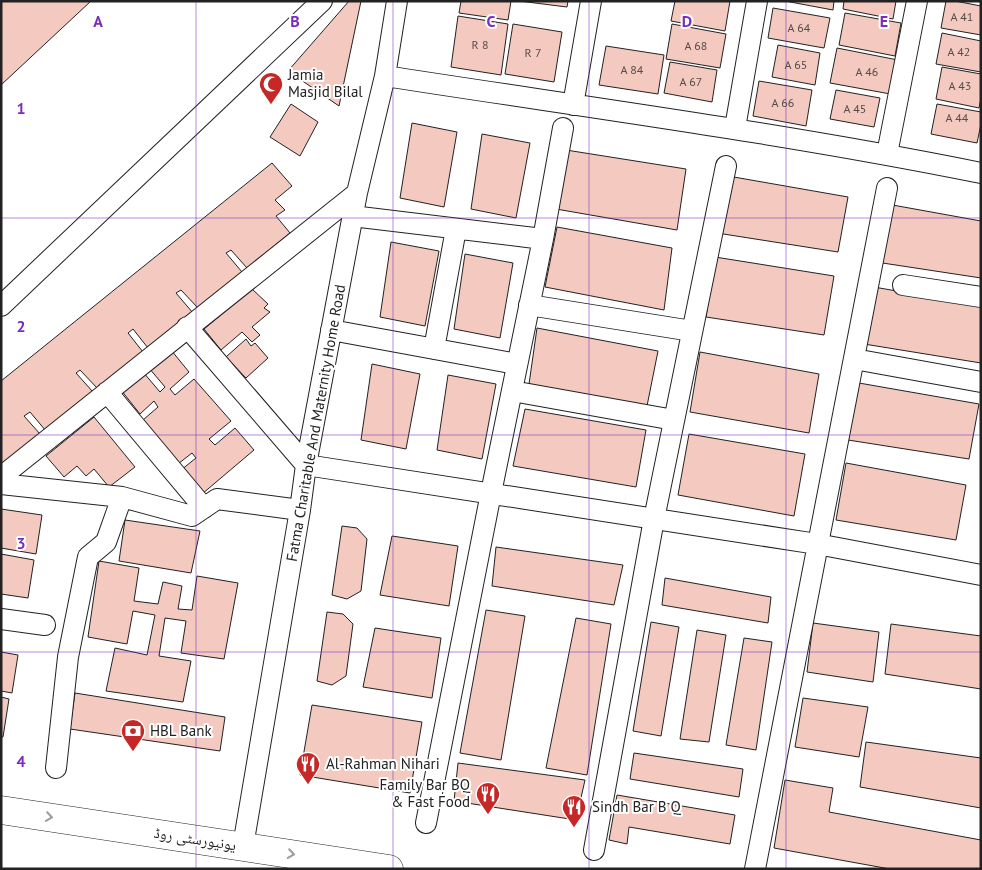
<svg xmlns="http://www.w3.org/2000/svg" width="982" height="870" font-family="'PT Sans','Noto Naskh Arabic',sans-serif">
<rect width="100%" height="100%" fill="#fff"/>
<path fill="#f3c9c0" stroke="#222" d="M1,1H91L1,85Z
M349,1H361L339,106L288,71Z
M461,1H511L508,20L459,13Z
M519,1H568L567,7Z
M675,1H730L725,31L671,21Z
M785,1H834L833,10Z
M844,1H896L893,19L843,9Z
M946,1H955L981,6V35L941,28Z
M773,8L830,18L824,48L768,38Z
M845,13L901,23L895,56L839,45Z
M458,16L508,24L501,75L451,67Z
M513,24L562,32L554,82L505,74Z
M672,24L726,34L720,68L666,59Z
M942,33L981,41V72L936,64Z
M778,45L820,53L815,85L772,77Z
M606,46L664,55L658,94L599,85Z
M837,48L903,61L896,95L830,83Z
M670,62L717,70L712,102L664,93Z
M942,67L981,74V98L979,108L936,99Z
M759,81L812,90L806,126L753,116Z
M836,90L880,98L874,127L830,119Z
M291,104L318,122L300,156L270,137Z
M937,104L981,112V124L977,143L931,134Z
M412,123L457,132L444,207L400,198Z
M482,134L530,143L516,218L471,209Z
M566,150L686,169L677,230L556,209Z
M272,163L292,186L275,200L285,210L276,216L290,233L247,268L231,250L226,253L242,272L198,308L181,290L176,293L193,313L148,348L133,329L128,333L143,352L99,390L80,370L76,373L93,392L46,431L30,412L24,416L40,434L1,465V381Z
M728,176L848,197L838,252L717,233Z
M887,204L981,221V278L876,262Z
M557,227L672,248L664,310L545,287Z
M391,242L439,251L425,326L380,317Z
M465,254L513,263L500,338L454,329Z
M715,257L834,276L824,335L706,317Z
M874,287L981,306V363L864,344Z
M252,289L268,304L264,308L270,312L252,327L260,335L252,342L242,332L221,350L204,329Z
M537,328L658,351L647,406L529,384Z
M246,339L251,346L255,343L268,358L246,378L226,357Z
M171,350L189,372L170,389L175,395L194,379L231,421L209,439L215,445L235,428L254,450L202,494L181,470L196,458L192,453L178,464L143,420L158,407L154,401L140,414L121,390L143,372L160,392L165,387L149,368Z
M700,352L819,374L809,433L690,412Z
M372,364L420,374L406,449L361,440Z
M448,375L496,384L482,459L437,450Z
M859,383L979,404L969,459L848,440Z
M525,409L646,430L636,487L513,466Z
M94,417L135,467L109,487L94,469L86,476L77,466L64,477L46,456Z
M689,434L805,454L794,516L678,495Z
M846,463L966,485L956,540L836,520Z
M1,509L42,515L36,554L1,548Z
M125,520L200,531L191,573L119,561Z
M342,526L357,528L367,539L361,591L347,599L332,595Z
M392,536L458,546L449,606L380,595Z
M496,547L623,565L614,605L492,586Z
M1,554L34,560L28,598L1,594Z
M99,561L139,568L134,601L158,604L163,582L182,586L178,609L192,610L197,576L238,583L224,659L181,653L186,621L165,618L159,656L191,661L183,702L106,691L115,648L147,655L155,615L133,611L127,644L88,637Z
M665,578L771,597L768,623L662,605Z
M486,610L525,616L501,760L460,753Z
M327,612L343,614L353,624L346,676L332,685L317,681Z
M576,618L611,624L587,775L546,768Z
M651,622L679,627L661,736L633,731Z
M813,623L879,632L873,682L807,672Z
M891,624L981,636V689L885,674Z
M375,628L441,638L432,698L363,687Z
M697,630L726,635L709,742L680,739Z
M744,638L772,642L756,750L726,745Z
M1,652L18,655L12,693L1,691Z
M75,693L225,717L220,751L70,729Z
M1,697L9,699L3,737H1Z
M803,698L868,707L859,757L795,747Z
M312,705L422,722L410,793L300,775Z
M866,742L981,758V808L860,787Z
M634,753L743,769L739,797L630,779Z
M458,763L585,780L576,820L454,801Z
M785,780L833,788L829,812L981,840V869H890L774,848Z
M617,795L735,815L730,844L629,827L627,844L609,840Z"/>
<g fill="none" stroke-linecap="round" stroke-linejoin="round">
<g stroke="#222" stroke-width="22">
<path id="minor" d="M385,76C584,107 783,133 981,173
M573,105L591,1
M735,128L757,1
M887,154L917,1
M352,216L543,239
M903,285L981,297
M529,305L692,331
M1,306L322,1
M187,327L306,465L817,544L981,575
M331,330L517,364
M434,349L456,229
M854,359L981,382
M512,391L674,420
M107,392L204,508
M1,477L357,193
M1,484L122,497L192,516L217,499L300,510
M1,619L45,625
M56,768L68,657L88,557L106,542L122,497
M426,823L491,493L543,239L563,128
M243,846L300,510L306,465L357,193L385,76L397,1
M594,850L654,519L726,166
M755,869L887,188"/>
</g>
<g stroke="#222" stroke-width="29">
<path id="primary" d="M1,810L389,869"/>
</g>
<use href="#minor" stroke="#fff" stroke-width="20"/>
<use href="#primary" stroke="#fff" stroke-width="28"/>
</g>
<defs><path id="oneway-chevron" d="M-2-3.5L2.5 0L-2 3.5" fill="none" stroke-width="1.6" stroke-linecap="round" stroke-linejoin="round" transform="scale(1.25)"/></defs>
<g stroke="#9c9c9c">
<use href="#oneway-chevron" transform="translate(49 817) rotate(8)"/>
<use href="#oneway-chevron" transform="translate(291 854) rotate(9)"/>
</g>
<path fill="none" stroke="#7b2cbf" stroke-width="1" stroke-opacity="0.55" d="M196,1V869M393,1V869M589,1V869M786,1V869M1,218H981M1,435H981M1,652H981"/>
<defs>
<g id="mosque-pin" transform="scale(1.25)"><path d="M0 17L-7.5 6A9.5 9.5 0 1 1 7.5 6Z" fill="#c62828" stroke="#fff"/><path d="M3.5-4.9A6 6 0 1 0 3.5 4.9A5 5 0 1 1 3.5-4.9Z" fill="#fff"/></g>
<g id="bank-pin" transform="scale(1.25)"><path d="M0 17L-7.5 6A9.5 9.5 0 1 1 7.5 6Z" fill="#c62828" stroke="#fff"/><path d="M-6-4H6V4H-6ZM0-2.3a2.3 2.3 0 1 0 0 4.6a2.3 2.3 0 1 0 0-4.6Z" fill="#fff"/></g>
<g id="restaurant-pin" transform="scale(1.25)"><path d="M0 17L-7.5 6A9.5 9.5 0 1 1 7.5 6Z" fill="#c62828" stroke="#fff"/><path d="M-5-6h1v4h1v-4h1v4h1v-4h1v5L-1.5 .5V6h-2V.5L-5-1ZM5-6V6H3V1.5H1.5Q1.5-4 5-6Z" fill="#fff"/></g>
</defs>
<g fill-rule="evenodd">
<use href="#mosque-pin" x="271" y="84"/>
<use href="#bank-pin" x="133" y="731"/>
<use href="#restaurant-pin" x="308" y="764"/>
<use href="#restaurant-pin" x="488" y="794"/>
<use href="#restaurant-pin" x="574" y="807"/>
</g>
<g text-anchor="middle" stroke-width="4" stroke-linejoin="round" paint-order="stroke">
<g font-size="12" fill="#564c4a">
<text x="962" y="21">A 41</text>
<text x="799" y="32">A 64</text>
<text x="480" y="49">R 8</text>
<text x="696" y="50">A 68</text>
<text x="959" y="56">A 42</text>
<text x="533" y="57">R 7</text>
<text x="796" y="69">A 65</text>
<text x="632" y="74">A 84</text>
<text x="867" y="76">A 46</text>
<text x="691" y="86">A 67</text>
<text x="960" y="90">A 43</text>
<text x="783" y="107">A 66</text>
<text x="855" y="113">A 45</text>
<text x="957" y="122">A 44</text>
</g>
<g font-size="15" fill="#222" stroke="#fff" text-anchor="start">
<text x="288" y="80">Jamia<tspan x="288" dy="17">Masjid Bilal</tspan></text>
<text x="150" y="736">HBL Bank</text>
<text x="326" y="769">Al-Rahman Nihari</text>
<text x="470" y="790" text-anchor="end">Family Bar BQ<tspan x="470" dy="17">&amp; Fast Food</tspan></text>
<text x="592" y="812">Sindh Bar B Q</text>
</g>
<g font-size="15" fill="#222" stroke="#fff">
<text transform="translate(316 423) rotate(-80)" y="5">Fatma Charitable And Maternity Home Road</text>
<text transform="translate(195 839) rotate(9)" y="5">یونیورسٹی روڈ</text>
</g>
</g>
<g font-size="16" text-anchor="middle" font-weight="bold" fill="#7b2cbf" stroke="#fff" stroke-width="4" stroke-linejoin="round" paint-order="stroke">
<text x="98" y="27">A</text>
<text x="295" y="27">B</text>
<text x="491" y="27">C</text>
<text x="687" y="27">D</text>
<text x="884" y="27">E</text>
<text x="21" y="114">1</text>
<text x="21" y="332">2</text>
<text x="21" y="549">3</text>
<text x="21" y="767">4</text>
</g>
<rect width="982" height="870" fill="none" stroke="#222222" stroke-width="5"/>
</svg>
